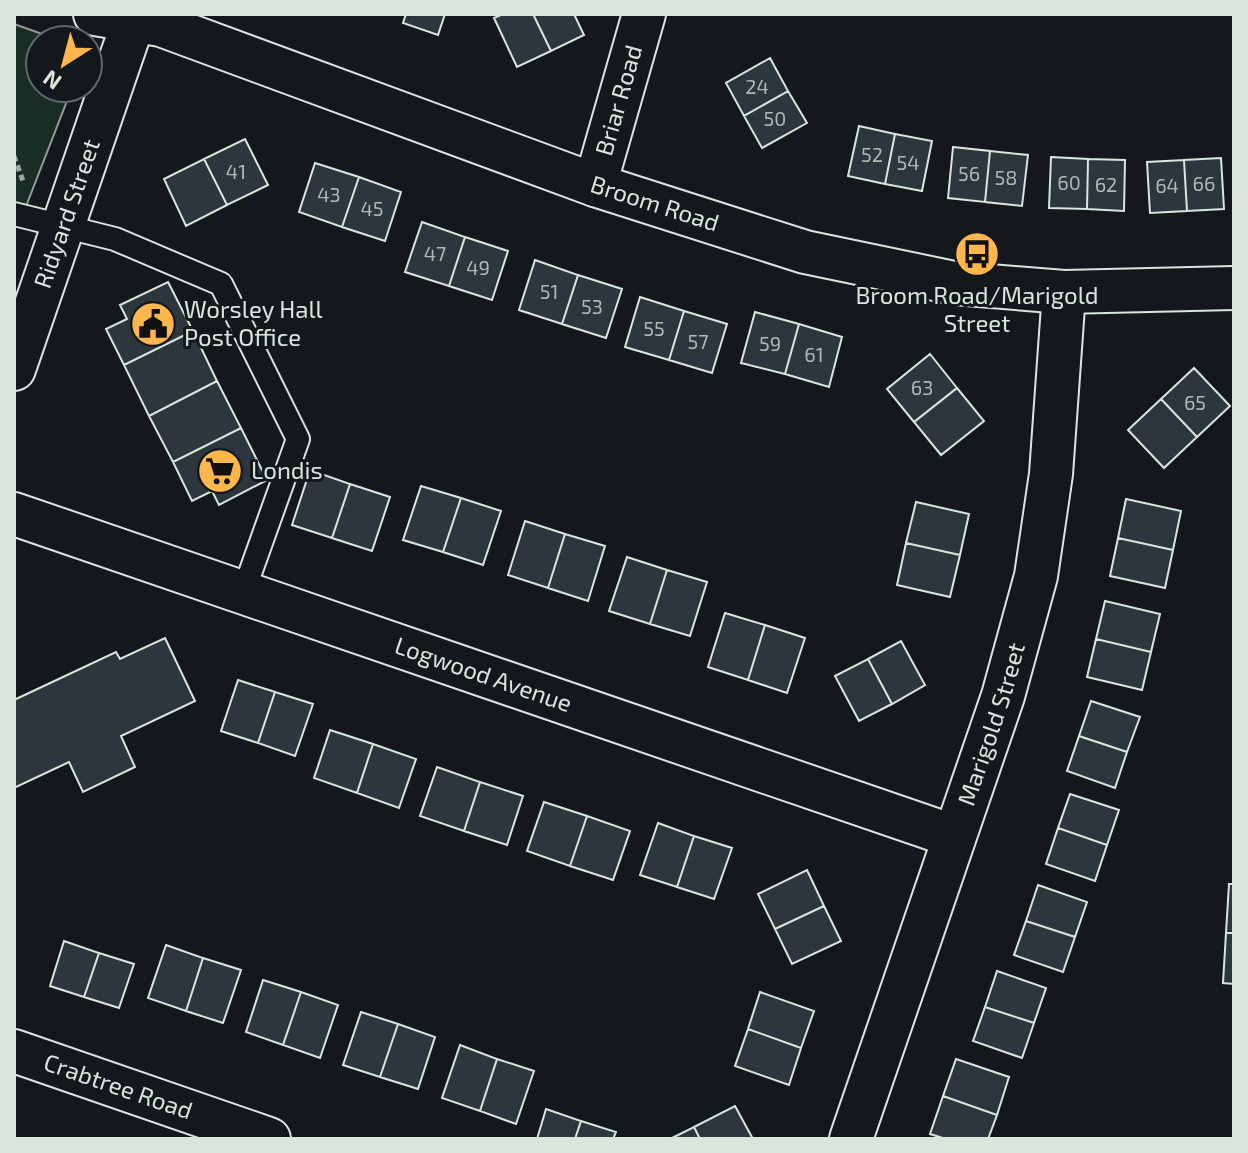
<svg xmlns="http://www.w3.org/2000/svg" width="1248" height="1153" font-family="'Exo 2',sans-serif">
<rect width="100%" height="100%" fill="#14181c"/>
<path fill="#1a2d24" stroke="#939e99" stroke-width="2" d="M14,24L48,36L50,40H40V88H72L23,214L14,210Z"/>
<path fill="#2c363c" stroke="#d8e6dc" stroke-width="2" d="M406,14H445L438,35L403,23Z
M503,14H533L551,51L517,67L494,18Z
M533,14H574L584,35L551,51Z
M770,58L788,91L744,116L726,83Z
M788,91L807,123L762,148L744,116Z
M859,126L895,134L885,184L848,176Z
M895,134L932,141L922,191L885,184Z
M245,139L268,185L227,205L204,159Z
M953,147L990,151L985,202L948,198Z
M990,151L1028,155L1022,206L985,202Z
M1051,157L1088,159L1087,209L1049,208Z
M1221,158L1224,209L1187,211L1184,160Z
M204,159L227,205L186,226L164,179Z
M1088,159L1125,160L1124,211L1087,209Z
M1184,160L1187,211L1150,213L1147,162Z
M315,163L359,177L342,227L299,212Z
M359,177L401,192L385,241L342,227Z
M422,222L465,237L449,286L405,272Z
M465,237L508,251L492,300L449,286Z
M535,260L578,275L562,324L519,310Z
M578,275L622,289L606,338L562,324Z
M168,282L193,331L124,365L106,329L127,319L120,305Z
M640,297L684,311L669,360L625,347Z
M684,311L727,324L712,373L669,360Z
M755,312L799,324L785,374L741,363Z
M799,324L842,337L829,387L785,374Z
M193,331L217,381L149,416L124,365Z
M930,354L957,388L914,422L887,389Z
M1194,368L1230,406L1197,437L1161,399Z
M217,381L241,428L173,462L149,416Z
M957,388L984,421L941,455L914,422Z
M1161,399L1197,437L1164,468L1128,430Z
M241,428L267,480L219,505L212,491L192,501L173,462Z
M310,470L350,484L332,538L292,525Z
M350,484L390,497L372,551L332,538Z
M421,486L461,498L443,552L403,540Z
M461,498L501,511L483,565L443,552Z
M1126,499L1181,511L1173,550L1118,538Z
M916,502L969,514L960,555L906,543Z
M525,521L565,534L548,588L508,575Z
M565,534L605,546L588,601L548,588Z
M1118,538L1173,550L1165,588L1110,576Z
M906,543L960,555L950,597L897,585Z
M627,557L667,570L650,624L609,611Z
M667,570L707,582L690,636L650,624Z
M1105,601L1160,614L1151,652L1096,639Z
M725,613L765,625L748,680L708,667Z
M765,625L805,638L787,693L748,680Z
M165,638L195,701L121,736L135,767L83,792L69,762L14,788V700L116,652L120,659Z
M1096,639L1151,652L1142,690L1087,677Z
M901,641L925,685L892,704L868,659Z
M868,659L892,704L859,721L835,676Z
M238,680L275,692L258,743L221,731Z
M275,692L313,704L295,756L258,743Z
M1091,701L1140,717L1127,752L1079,736Z
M330,730L373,744L357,793L314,778Z
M1079,736L1127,752L1115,788L1067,771Z
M373,744L416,759L399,808L357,793Z
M437,767L480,782L464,831L420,816Z
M480,782L523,796L507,845L464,831Z
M1070,794L1119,810L1107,845L1058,828Z
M544,802L587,816L570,866L527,851Z
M587,816L630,831L613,880L570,866Z
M658,823L694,836L677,887L640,875Z
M1058,828L1107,845L1095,881L1046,864Z
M694,836L732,848L714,899L677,887Z
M807,870L824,906L775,929L758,894Z
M1229,884H1234V933H1226Z
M1038,885L1087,902L1075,937L1026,921Z
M824,906L841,941L792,964L775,929Z
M1026,921L1075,937L1063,972L1014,955Z
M1226,933H1234V984L1223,983Z
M64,941L99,953L84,997L50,986Z
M166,945L203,958L186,1011L148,998Z
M99,953L134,964L119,1008L84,997Z
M203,958L241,970L223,1023L186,1011Z
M997,971L1046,988L1034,1023L985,1007Z
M263,980L301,992L283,1045L246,1032Z
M301,992L338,1005L320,1058L283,1045Z
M760,992L814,1011L801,1048L748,1029Z
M985,1007L1034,1023L1022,1058L973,1041Z
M361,1012L398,1024L380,1077L343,1065Z
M398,1024L435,1037L418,1089L380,1077Z
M748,1029L801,1048L789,1085L735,1066Z
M460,1045L497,1059L480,1111L442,1098Z
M497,1059L534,1071L516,1124L480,1111Z
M956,1059L1009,1077L997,1115L943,1096Z
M943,1096L997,1115L988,1139H946L930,1134Z
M735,1106L753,1139H700L694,1127Z
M546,1109L581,1121L575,1139H537Z
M581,1121L616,1132L613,1139H575Z
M694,1127L700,1139H670Z"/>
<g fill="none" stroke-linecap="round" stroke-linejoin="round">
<g stroke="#d8e6dc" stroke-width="26">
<path id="lane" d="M14,214L115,239L221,284L298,439L243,593"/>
</g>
<g stroke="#d8e6dc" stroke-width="46">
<g id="street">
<path id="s1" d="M95,14L161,25L595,185L805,252L954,283L1064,292L1234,288"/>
<path id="s2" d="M595,185L644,14"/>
<path id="s3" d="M14,369L136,14"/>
<path id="s4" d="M14,514L953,836"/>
<path id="s5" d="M14,1051L269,1139"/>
<path id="s6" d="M851,1139L1003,696L1036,576L1051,474L1064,292"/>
</g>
</g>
<path stroke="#9da8a2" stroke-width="5" stroke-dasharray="6 4" stroke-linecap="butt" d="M14,156L23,181"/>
<use href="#lane" stroke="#14181c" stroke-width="22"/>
<use href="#street" stroke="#14181c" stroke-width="42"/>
</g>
<defs>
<g id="bus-disc" transform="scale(2.3)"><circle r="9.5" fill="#ffb74d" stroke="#14181c"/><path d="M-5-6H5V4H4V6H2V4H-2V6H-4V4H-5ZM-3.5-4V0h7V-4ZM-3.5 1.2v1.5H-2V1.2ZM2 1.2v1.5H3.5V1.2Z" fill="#111"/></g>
<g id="civic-disc" transform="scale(2.3)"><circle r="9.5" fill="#ffb74d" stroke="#14181c"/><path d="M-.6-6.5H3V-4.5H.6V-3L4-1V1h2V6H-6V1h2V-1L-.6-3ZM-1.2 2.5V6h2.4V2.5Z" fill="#111"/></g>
<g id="supermarket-disc" transform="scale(2.3)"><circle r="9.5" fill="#ffb74d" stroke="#14181c"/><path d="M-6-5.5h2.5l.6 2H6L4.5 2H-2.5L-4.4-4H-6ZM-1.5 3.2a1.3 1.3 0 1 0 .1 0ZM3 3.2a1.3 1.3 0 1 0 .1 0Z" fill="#111"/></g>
</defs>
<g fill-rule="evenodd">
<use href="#bus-disc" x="977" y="254"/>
<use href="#civic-disc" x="153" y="324"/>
<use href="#supermarket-disc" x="220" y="471"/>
</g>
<g text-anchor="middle" stroke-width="6" stroke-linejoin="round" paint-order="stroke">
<g font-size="20" fill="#adbab4">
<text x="757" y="94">24</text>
<text x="775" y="126">50</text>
<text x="872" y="162">52</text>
<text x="908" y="170">54</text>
<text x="236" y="179">41</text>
<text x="969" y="181">56</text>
<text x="1006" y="185">58</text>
<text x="1069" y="190">60</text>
<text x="1204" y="191">66</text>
<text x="1106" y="192">62</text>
<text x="1167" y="193">64</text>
<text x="329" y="202">43</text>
<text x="372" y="216">45</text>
<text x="435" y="261">47</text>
<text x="478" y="275">49</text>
<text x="549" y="299">51</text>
<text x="592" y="314">53</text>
<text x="654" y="336">55</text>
<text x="698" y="349">57</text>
<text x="770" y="351">59</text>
<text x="814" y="362">61</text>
<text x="922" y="395">63</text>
<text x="1195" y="410">65</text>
</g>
<g font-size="24" fill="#d8e6dc" stroke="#14181c">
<text dy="8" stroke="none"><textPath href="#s2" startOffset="88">Briar Road</textPath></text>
<text dy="8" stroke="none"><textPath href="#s1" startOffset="592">Broom Road</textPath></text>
<text dy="8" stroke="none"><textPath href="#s3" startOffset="164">Ridyard Street</textPath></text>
<text dy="8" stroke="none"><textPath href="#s4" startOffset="496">Logwood Avenue</textPath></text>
<text dy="8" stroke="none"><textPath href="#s6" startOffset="438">Marigold Street</textPath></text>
<text dy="8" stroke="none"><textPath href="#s5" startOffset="110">Crabtree Road</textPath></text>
</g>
<g font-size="24" fill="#d8e6dc" stroke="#14181c" text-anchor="start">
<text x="977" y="304" text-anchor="middle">Broom Road/Marigold<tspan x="977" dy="28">Street</tspan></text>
<text x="184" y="318">Worsley Hall<tspan x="184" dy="28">Post Office</tspan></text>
<text x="251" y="479">Londis</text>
</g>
</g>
<rect width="1248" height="1153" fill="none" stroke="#d8e6dc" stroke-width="32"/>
<g transform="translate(64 64) rotate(216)"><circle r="38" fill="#14181c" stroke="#626a69" stroke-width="2"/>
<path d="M0-6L14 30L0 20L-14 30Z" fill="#ffb74d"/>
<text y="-12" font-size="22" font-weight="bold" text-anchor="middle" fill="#d8e6dc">N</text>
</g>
</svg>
